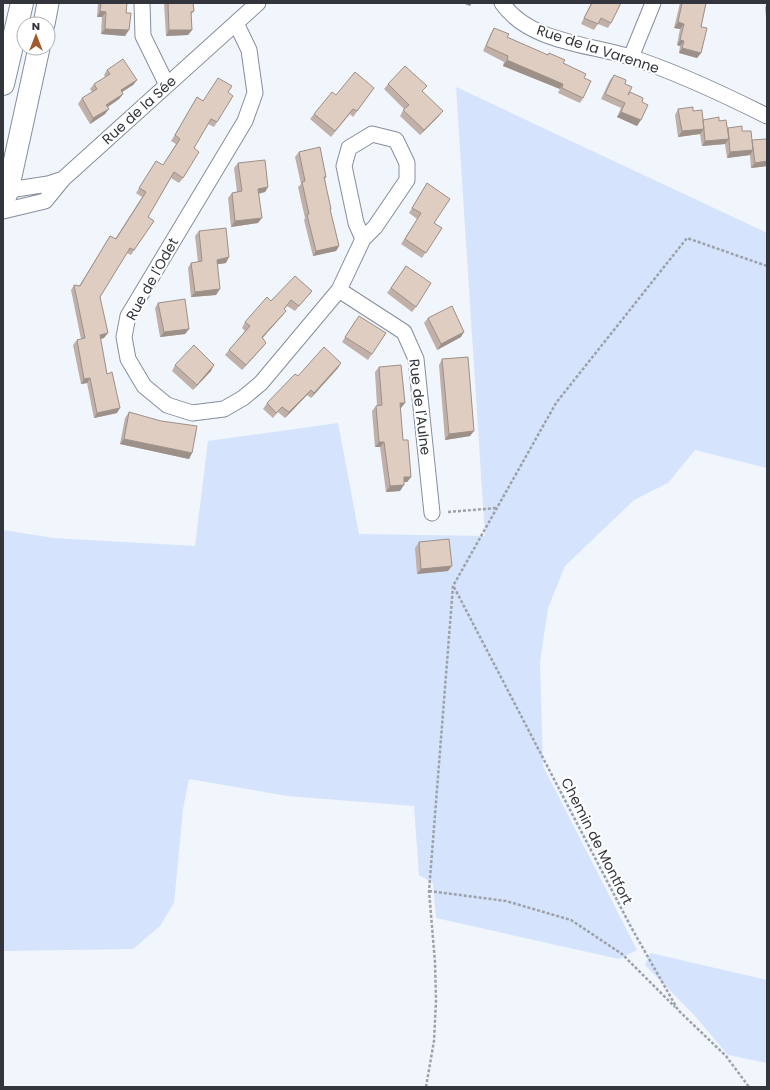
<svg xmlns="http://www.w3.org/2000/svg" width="770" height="1090" font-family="Poppins,sans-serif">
<rect width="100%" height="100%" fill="#f1f5fc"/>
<path fill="#d5e3fd" d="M456,87L767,233V468L695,450L668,483L634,500L565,566L548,608L540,662L543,766L637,950L619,959L436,918L433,883L419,875L414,806L287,796L189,779L183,809L174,903L160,926L133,949L3,951V530L53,538L195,546L208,441L338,423L359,534L485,536Z
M650,953L767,980V1063L728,1055L695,1016L645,965Z"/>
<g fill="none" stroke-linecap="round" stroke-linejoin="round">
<g stroke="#868e9e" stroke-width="17">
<path id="street" d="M142,3L143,36L167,85
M502,3C529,42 588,44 630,57C677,72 723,94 767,116
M236,23L249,50L255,93L245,121L128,316L124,337L128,359L144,386L167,405L192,413L224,409L243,398L261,383L339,290L363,239L375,227L407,180V163L396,140L372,134L349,148L344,166L356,223L363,239
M631,57L653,3
M3,191L48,184L63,179L258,3
M3,211L45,201L63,179
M339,290L404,332L416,359L432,513"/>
</g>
<g stroke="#868e9e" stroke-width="23">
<path id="secondary" d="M44,24L48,3
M3,204L8,190L39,48"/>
</g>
<g stroke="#868e9e" stroke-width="24">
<path id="primary" d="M3,84L22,3"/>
</g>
<path stroke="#9da1a8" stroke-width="2.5" stroke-dasharray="3 2" stroke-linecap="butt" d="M448,512L497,508
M454,587L631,927L678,1010L726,1056L749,1087
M429,891L506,901L571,920L622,954L675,1007
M426,1087L434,1041L436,1001L435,962L429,891L453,586L556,403L687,238L767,266"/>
<use href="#street" stroke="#fff" stroke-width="15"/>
<use href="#secondary" stroke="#fff" stroke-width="21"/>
<use href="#primary" stroke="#fff" stroke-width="22"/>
</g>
<path fill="#c0b0a7" d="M98,3H127L125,36L101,34L102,17H97Z
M164,3H193L194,11L191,15L192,30L188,35L166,36Z
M591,3H621L611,23L608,28L598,24L594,30L581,24Z
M680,3H706L701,27V53L697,58L679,53L680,46L677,45L680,29L674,28Z
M767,5V29L765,7Z
M494,28L507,37L547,55L549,53L584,78L583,98L580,103L558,93L560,89L503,66L504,62L483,51L491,33Z
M107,70L137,80L133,85L122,92L123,94L119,99L108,107L105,114L90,124L78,104L82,98L92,92L90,89L94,84L105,77L104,75Z
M614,75L625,84L629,93L642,102L637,126L617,117L621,108L601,99L610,80Z
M388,84L423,92L439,116L420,135L400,116L404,109L384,89Z
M374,88L353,117L350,114L331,137L310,119L314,114L336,95Z
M228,92L217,122L214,127L208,124L194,148L183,178L179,183L171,178L148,217L154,221L131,255L127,253L100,297L104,338L100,339L107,374L117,413L94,418L87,383L81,384L73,345L77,340L81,339L71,290L74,285L79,286L110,236L115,239L142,197L136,193L153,166L163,165L176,144L171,141L197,97L202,101Z
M678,109L693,111L703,120L719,121L727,128L742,131L752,141L767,139V166L751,168L750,155L727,158L725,144L702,146L700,134L678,137L675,115Z
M299,152L326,177L325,179L330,211L339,246L336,251L313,256L304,220L305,218L298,187L301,184L295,157Z
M238,163L268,187L265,192L259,194L258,223L231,227L228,198L232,193L237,192L234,168Z
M427,183L434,223L442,228L422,258L401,244L417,219L409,213Z
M199,231L226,263L217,264L216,295L191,297L188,268L191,263L198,262L195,236Z
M406,266L416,307L412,312L387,293Z
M312,291L295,311L287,306L284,309L286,311L282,316L262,338L266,343L262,348L242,370L225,355L229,350L245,331L242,328L245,322L271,301Z
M158,303L189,329L185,334L160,337L155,308Z
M428,318L461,337L437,350L424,323Z
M355,321L386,333L368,360L342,342Z
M442,359L470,436L445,440L439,365Z
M175,365L211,371L193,390L172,371Z
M379,367L401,408H400L403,440L411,477L407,482H404L400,491L386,492L380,447H375L372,411L376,406H377L375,372Z
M338,368L311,398L307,395L285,418L278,412L273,418L263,409L267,403L298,376Z
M129,412L192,453L189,459L120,444L125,418Z
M419,542L448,571L417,574L415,548Z"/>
<path fill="#9c9088" d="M462,3H472L470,6Z
M100,11L106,12L102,17H97Z
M678,22L684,24L680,29L674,28Z
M105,29L129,30L125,36L101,34Z
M169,30H192L188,35L166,36Z
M680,40L684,41L680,46L677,45Z
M682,48L701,53L697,58L679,53Z
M507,60L563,84L560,89L503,66Z
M137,80L133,85L117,95L121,90Z
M123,94L119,99L103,110L106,105Z
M109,109L105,114L90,124L93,118Z
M443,111L439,116L420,135L424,130Z
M621,112L641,120L637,126L617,117Z
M704,129L700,134L678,137L682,131Z
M729,139L725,144L702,146L705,141Z
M753,150L750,155L727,158L730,152Z
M767,161V166L751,168L755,163Z
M268,187L265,192L254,194L258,189Z
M262,218L258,223L231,227L235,221Z
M339,246L336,251L313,256L316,251Z
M229,257L226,263L213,265L217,260Z
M220,289L216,295L191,297L195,292Z
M286,311L282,316L258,343L262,337Z
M189,329L185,334L160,337L164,332Z
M464,332L461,337L437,350L441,344Z
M108,333L104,338L96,340L100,335Z
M266,343L262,348L242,370L246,365Z
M341,363L338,368L311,398L314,393Z
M214,365L211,371L193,390L197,385Z
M90,378L87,383L81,384L84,379Z
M311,390L307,395L285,418L289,412Z
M400,403H405L401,408L396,409Z
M120,408L117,413L94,418L97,413Z
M474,431L470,436L445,440L449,434Z
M124,439L192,453L189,459L120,444Z
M379,442H384L380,447H375Z
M404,477H411L407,482H400Z
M404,485L400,491L386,492L390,486Z
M452,566L448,571L417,574L421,569Z"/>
<path fill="#dfcdc2" stroke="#9c9088" d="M101,3H127L126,13H131L129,30L105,29L106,12L100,11Z
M168,3H193L194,11L191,12L192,30H169Z
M592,3H621L611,23L601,18L598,24L584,18Z
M682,3H706L701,27L707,28L701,53L682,48L684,41L680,40L684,24L678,22Z
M494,28L509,34L507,37L548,55L549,53L565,60L563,63L586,74L584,78L591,81L583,98L562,88L563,84L507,60L508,56L486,46Z
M123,59L137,80L121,90L123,94L106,105L109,109L93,118L82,98L97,89L94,84L110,74L107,70Z
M405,66L427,86L422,91L443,111L424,130L403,110L409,105L388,84Z
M355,72L374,88L357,111L353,109L335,131L314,114L332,92L336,95Z
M614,75L626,80L625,84L632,87L628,95L630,92L643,98L642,102L648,105L641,120L621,112L625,103L605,94Z
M218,78L232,86L228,92L233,96L217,122L211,119L194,148L199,152L183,178L174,172L148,217L154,221L134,250L130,248L100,297L108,333L100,335L107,374L112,372L120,408L97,413L90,378L84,379L77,340L85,338L74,285L80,286L110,236L116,239L146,192L139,188L156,161L163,165L180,139L175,135L197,97L203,101Z
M693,107V111L702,110L704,129L682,131L678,109Z
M719,117V121L726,120L729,139L705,141L703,120Z
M742,126V131H751L753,150L730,152L728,128Z
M767,139V161L755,163L752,140Z
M320,147L326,177H324L331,209H330L339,246L316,251L307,215L309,214L302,182L305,181L299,152Z
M265,160L268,187L258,189L262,218L235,221L232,193L242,191L238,163Z
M427,183L450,199L434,223L442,228L426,253L405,239L421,213L412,208Z
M226,228L229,257L217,260L220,289L195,292L191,263L202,261L199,231Z
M406,266L431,283L416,307L391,288Z
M295,276L312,291L299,306L291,300L284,309L286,311L262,337L266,343L246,365L229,350L250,326L245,322L267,297L271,301Z
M185,299L189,329L164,332L158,303Z
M452,306L464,332L441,344L428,318Z
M359,316L386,333L372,354L345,337Z
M194,345L214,365L197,385L175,365Z
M324,347L341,363L314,393L311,390L289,412L282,407L276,413L267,403L295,374L298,376Z
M468,357L474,431L449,434L442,359Z
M401,365L405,403H400L403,440H408L411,477H404V485L390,486L384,442H379L376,406L382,405L379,367Z
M129,412L161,421L197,426L192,453L124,439Z
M449,539L452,566L421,569L419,542Z"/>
<g text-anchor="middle" stroke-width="4" stroke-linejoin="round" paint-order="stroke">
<g font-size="14" fill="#32353c" stroke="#fff">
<text transform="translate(598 49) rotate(18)" y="5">Rue de la Varenne</text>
<text transform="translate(139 110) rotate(-42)" y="5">Rue de la Sée</text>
<text transform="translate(152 279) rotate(-61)" y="5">Rue de l'Odet</text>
<text transform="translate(420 407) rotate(83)" y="5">Rue de l'Aulne</text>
<text transform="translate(597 841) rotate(63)" y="5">Chemin de Montfort</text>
</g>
</g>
<rect width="770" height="1090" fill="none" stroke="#32353c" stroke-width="8"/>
<g transform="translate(36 36)"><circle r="19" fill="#ffffff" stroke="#adaeb1"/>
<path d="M0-3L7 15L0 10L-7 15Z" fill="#9f5b2c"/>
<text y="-6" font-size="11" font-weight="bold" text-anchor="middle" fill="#32353c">N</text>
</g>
</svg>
